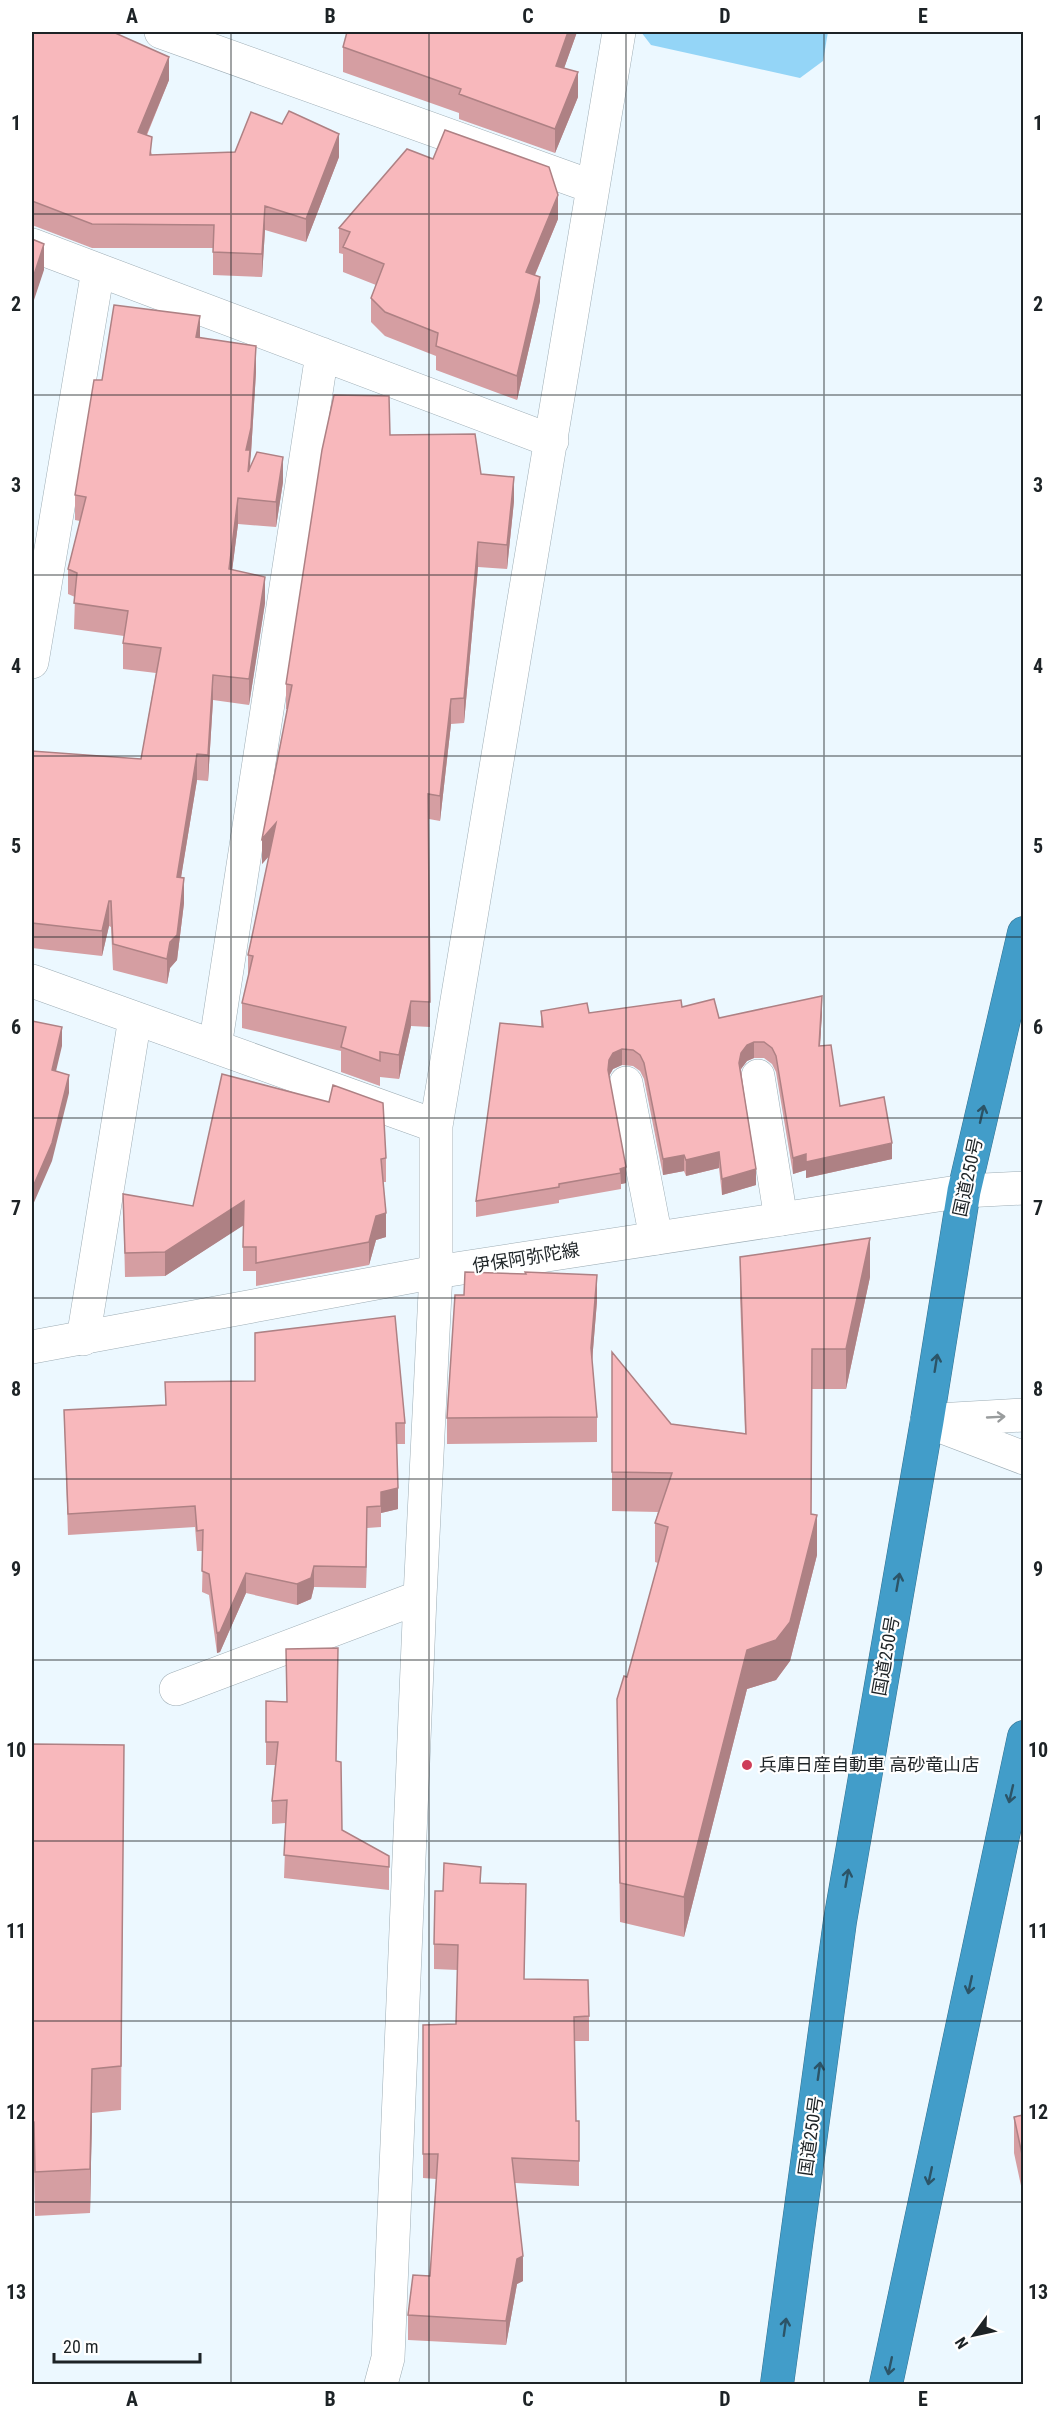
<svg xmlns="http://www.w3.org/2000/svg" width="1055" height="2416" font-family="'Roboto Condensed','Noto Sans JP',sans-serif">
<rect width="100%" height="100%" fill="#ecf8ff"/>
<path fill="#94d5f7" d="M641,32H828L823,61L800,78L651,45Z"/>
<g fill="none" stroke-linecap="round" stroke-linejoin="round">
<g stroke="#9eadb5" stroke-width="34">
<path id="street" d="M161,32L593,187
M32,245L552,441
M32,662L98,270
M32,981L436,1126
M215,1047L322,354
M758,1076L781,1219
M626,1083L656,1238
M83,1339L135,1018
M176,1689L420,1597
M381,2384L388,2358L420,1597L436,1272V1126L619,32"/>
</g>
<g stroke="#9eadb5" stroke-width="34">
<path id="secondary" d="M32,1347L436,1272L964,1191L1024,1188
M937,1420L1024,1415
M927,1421L1024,1458"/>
</g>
<g stroke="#357290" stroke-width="34">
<path id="highway" d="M777,2384L840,1921L927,1421L964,1191L1024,933
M886,2384L1024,1737"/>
</g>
<use href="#street" stroke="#fff" stroke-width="33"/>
<use href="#secondary" stroke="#fff" stroke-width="33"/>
<use href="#highway" stroke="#429dc9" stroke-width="33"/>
</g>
<path fill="#d59ea2" d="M32,32L169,80L147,135L152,155L339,157L306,242L265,230L262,277L213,275V248H92L32,225Z
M577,32L564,68L578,97L555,153L459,119V113L343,72V47Z
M558,219L535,275L540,301L517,400L436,370V356L385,336L371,322V298L376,285L343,272V254L339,253V228Z
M200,337L256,372L250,469L283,482L276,527L238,524L232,570L265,603L249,705L213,700L208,781L197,780L181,877L184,903L177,960L170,968L167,984L113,970L111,927L109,926L102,956L32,948V751L141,759L156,673L123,669V643L124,636L74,629L75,597L68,594V569L80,521L75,520V495L102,380Z
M390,435L481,474L514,501L507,569L478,567L464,723L451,724L440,821L429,819L430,1027L411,1026L399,1079L380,1077V1086L341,1072V1051L242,1028V1003L248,977V955L269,856L262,864L287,709H286V684Z
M682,1007L719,1018L822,1012L820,1046L840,1106L892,1159L806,1178V1170L793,1174L776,1072L772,1064L764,1058H754L747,1061L741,1069L756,1185L722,1195L719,1168L686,1176L684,1171L663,1175L644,1079L640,1071L633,1066L622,1065L613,1069L609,1076L626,1183L621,1184V1189L559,1200V1203L476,1217V1201L541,1027V1011L589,1013Z
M222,1074L386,1158V1182H383L386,1237L376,1240L369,1265L256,1286V1271H243V1225L165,1276L125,1277L123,1194L193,1206Z
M740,1257L870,1277L846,1389H812L811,1514L817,1555L790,1661L776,1680L747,1689L684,1937L620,1922L617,1699L627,1677L658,1563L655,1562V1523L658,1512L612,1511V1352L671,1424L745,1433L740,1297Z
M525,1272L597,1301L592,1361L597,1417V1442L447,1444V1418L464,1295L525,1274Z
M64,1410L405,1423V1444H397L398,1509L381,1513V1527L367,1528L366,1588L314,1587L311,1599L297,1605L246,1593L220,1652L217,1653L209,1595L202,1592L203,1551H197L195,1527L68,1535Z
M338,1671L336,1761L342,1830L389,1856V1890L284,1878L286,1823L272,1824V1801L275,1765H266V1701L286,1702Z
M32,1744L124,1745L121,2110L92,2113L90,2213L35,2216L34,2166L32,2165Z
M481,1883L526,1909L524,1979L589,2016V2041H574L576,2121H579V2186L515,2183L523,2281L517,2284L506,2345L408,2340V2315L430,2276L436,2179L423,2178V2025L456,2024L458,1970L434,1969V1944L443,1891Z
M1022,2078H1023V2195L1014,2153V2117L1022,2115Z"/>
<path fill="#ae8184" d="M568,32H577L556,91V66Z
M169,57V80L138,155V132Z
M578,72V97L555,153V129Z
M339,134V157L306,242V219Z
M558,195V219L526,296V272Z
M265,206V230L262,277V254Z
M44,244V270L32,306V281Z
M540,277V301L517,400V376Z
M200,316V341L196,337Z
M256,346V372L251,453L250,460V476L246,450Z
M283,457V482L276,527V502Z
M514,477V501L507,569V545Z
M238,498V524L229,595V569Z
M478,542V567L464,723V698Z
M265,577V603L249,705V679Z
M213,675V700L208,781V755Z
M451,699V724L440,821V796Z
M197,754V780L177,902V877Z
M276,823V848L262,864V839Z
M184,878V903L177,960L170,968L167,984V959Z
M109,901V926L102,956V931Z
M822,996V1012L819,1062V1046Z
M411,1001V1026L399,1079V1055Z
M62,1027V1046L52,1088V1070Z
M754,1042V1058L747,1061L741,1069L739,1063L741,1053L747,1045Z
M622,1049V1065L613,1069L609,1076L608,1070L609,1060L613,1053Z
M69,1075V1093L52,1161L32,1207V1189Z
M892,1143V1159L806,1178V1162Z
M719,1152V1168L686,1176V1160Z
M806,1154V1170L793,1174V1158Z
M684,1155V1171L663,1175V1159Z
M626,1167V1183L621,1184L620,1169Z
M756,1169V1185L722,1195V1179Z
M244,1201V1225L165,1276V1252Z
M386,1213V1237L376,1240L369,1265V1242L376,1216Z
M870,1238V1277L846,1389V1349Z
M597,1275V1301L591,1374V1348Z
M398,1488V1509L381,1513V1527V1492Z
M367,1507V1528L366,1588V1567Z
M817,1515V1555L790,1661L776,1680L747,1689L684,1937V1897L747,1650L811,1537Z
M314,1566V1587L311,1599L297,1605V1584Z
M246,1573V1593L220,1652L217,1653V1633Z
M92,2069V2113L90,2213V2169Z
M523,2256V2281L517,2284L506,2345V2321L517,2259Z"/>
<path fill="#f8b8bc" stroke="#ae8184" stroke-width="1.5" d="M32,32H113L169,57L138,132L152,137L150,155L235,152L251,112L282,124L289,111L339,134L306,219L265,206L262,254L213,252L214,225L92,224L32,201Z
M347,32H568L556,66L578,72L555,129L459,94L461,89L343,47Z
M445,130L549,167L558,195L526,272L540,277L517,376L436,346L438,333L385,312L371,298L384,264L343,247L350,232L339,228L407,149L433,159Z
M32,239L44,244L32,281Z
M114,305L200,316L196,337L256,346L251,428L246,450H250L248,472L257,452L283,457L276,502L238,498L229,569L265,577L249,679L213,675L208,755L197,754L177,877L184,878L177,935L170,942L167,959L113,944L111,901H109L102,931L32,923V751L141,759L161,648L123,643L128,611L74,603L77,573L68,569L86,497L75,495L94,380H102Z
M334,395L389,396L390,435L475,434L481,474L514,477L507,545L478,542L464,698L451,699L440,796L428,794L430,1002L411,1001L399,1055L380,1052V1061L341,1047L346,1027L242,1003L253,956L248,955L276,823L262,839L292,685L286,684L322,450Z
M822,996L819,1046L831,1045L840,1106L884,1097L892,1143L806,1162V1154L793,1158L776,1056L772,1048L764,1042H754L747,1045L741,1053L739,1063L756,1169L722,1179L719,1152L686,1160L684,1155L663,1159L644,1063L640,1055L633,1050L622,1049L613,1053L609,1060L608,1070L626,1167L620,1169L621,1173L559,1184V1187L476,1201L500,1023L543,1027L541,1011L587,1003L589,1013L681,1000L682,1007L714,999L719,1018Z
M32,1021L62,1027L52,1070L69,1075L52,1143L32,1189Z
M222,1074L329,1102L333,1085L383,1103L386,1158L381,1159L386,1213L376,1216L369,1242L256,1263V1247H243L244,1201L165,1252L125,1253L123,1194L193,1206Z
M870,1238L846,1349H812L811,1514L817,1515L790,1622L776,1640L747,1650L684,1897L620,1883L617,1699L624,1676L627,1677L668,1527L655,1523L672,1473L612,1472V1352L671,1424L746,1434L740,1257Z
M465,1272L526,1274L525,1272L597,1275L591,1348L597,1417L447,1418L455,1295H464Z
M395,1316L405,1423H396L398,1488L381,1492V1506L367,1507L366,1567L314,1566L311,1578L297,1584L246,1573L220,1632L217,1633L209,1574L202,1571L203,1530L197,1531L195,1506L68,1514L64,1410L166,1405L165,1382L255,1381V1333Z
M338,1648L336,1761L341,1762L342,1830L389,1856V1867L284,1855L287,1800L272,1801L278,1742H266V1701L287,1702L286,1649Z
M32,1744L124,1745L121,2066L92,2069L90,2169L35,2172L34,2122L32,2121Z
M444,1863L481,1867L480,1883L526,1884L524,1979L588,1980L589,2016L574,2017L576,2121H579V2161L512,2158L523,2256L517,2259L506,2321L408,2315L413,2275L430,2276L438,2154H423V2025L456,2024L458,1945L434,1944L435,1891H443Z
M1023,2115V2159L1014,2117Z"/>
<defs><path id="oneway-shaft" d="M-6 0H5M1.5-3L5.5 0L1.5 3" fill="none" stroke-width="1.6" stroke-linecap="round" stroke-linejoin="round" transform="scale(1.5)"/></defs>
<g stroke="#2c5467">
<use href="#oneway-shaft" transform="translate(982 1114) rotate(-77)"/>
<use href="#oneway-shaft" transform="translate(936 1363) rotate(-81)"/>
<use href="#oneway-shaft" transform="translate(898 1582) rotate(-80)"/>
<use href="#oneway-shaft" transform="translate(1011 1794) rotate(103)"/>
<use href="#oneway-shaft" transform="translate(847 1878) rotate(-80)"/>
<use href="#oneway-shaft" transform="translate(970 1985) rotate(102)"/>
<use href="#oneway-shaft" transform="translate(819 2071) rotate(-82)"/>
<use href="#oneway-shaft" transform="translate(930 2176) rotate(102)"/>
<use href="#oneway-shaft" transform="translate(785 2327) rotate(-82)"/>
<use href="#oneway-shaft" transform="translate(890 2366) rotate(102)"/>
</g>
<use stroke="#999c9d" href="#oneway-shaft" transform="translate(996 1417) rotate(-3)"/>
<path fill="none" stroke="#1d2326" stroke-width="1.5" stroke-opacity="0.55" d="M231,32V2384M429,32V2384M626,32V2384M824,32V2384M32,214H1024M32,395H1024M32,575H1024M32,756H1024M32,937H1024M32,1118H1024M32,1298H1024M32,1479H1024M32,1660H1024M32,1841H1024M32,2021H1024M32,2202H1024"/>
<circle fill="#ce3e59" stroke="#fff" stroke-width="2" cx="747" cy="1765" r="6"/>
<g text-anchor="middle" stroke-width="4.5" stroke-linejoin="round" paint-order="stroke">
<g font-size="18" fill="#1d2326" stroke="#fff">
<text transform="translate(968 1177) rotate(-78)" y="6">国道250号</text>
<text transform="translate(526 1258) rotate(-9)" y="6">伊保阿弥陀線</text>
<text transform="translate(886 1656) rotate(-80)" y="6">国道250号</text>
<text transform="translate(811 2136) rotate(-82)" y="6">国道250号</text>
</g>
<g font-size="18" fill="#1d2326" stroke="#fff" text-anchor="start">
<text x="759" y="1771">兵庫日産自動車 高砂竜山店</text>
</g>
</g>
<rect width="1055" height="2416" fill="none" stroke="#ffffff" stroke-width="66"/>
<g transform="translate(974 2335) rotate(237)" stroke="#ffffff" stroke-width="4.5" paint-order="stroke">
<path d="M0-4.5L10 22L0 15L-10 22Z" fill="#1d2326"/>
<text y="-9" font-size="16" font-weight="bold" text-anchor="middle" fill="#1d2326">N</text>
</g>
<path d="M54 2353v9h146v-9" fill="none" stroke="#1d2326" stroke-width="3"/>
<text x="63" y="2353" font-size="18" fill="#1d2326" stroke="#ffffff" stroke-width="4.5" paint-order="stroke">20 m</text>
<rect x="33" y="33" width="989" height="2350" fill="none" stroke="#1d2326" stroke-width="2"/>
<g font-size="20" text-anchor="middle" font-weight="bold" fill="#1d2326">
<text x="132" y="23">A</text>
<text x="330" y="23">B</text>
<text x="528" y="23">C</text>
<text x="725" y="23">D</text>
<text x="923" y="23">E</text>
<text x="16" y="130">1</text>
<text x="1038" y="130">1</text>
<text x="16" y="311">2</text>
<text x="1038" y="311">2</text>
<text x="16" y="492">3</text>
<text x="1038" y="492">3</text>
<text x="16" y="673">4</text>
<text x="1038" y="673">4</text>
<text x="16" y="853">5</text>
<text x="1038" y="853">5</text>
<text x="16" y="1034">6</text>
<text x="1038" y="1034">6</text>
<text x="16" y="1215">7</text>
<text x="1038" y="1215">7</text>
<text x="16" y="1396">8</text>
<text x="1038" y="1396">8</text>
<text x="16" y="1576">9</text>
<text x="1038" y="1576">9</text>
<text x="16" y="1757">10</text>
<text x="1038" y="1757">10</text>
<text x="16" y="1938">11</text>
<text x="1038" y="1938">11</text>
<text x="16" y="2119">12</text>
<text x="1038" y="2119">12</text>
<text x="16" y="2299">13</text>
<text x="1038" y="2299">13</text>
<text x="132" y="2406">A</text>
<text x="330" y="2406">B</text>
<text x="528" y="2406">C</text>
<text x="725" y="2406">D</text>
<text x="923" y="2406">E</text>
</g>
</svg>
